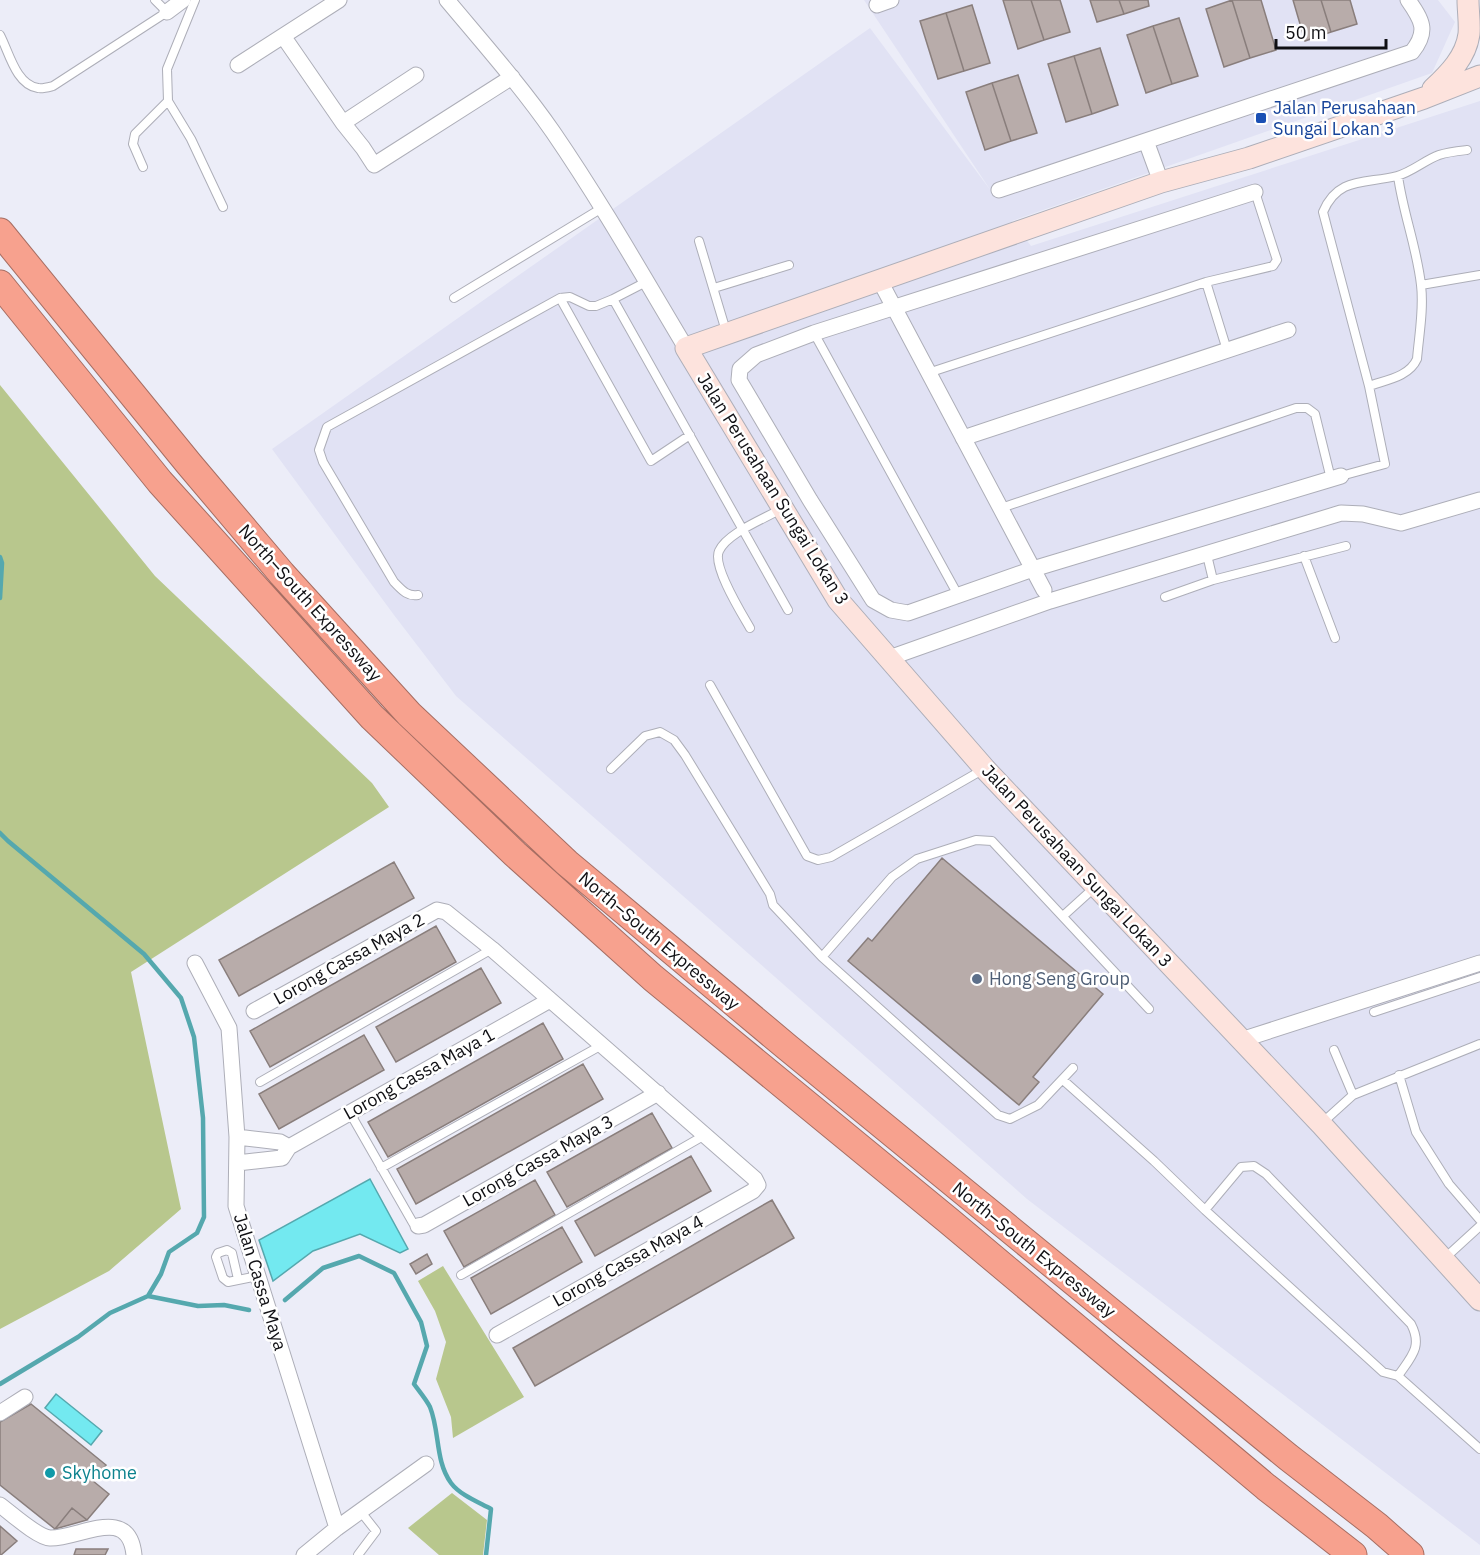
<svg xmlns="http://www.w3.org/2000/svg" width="1480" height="1555" font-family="'IBM Plex Sans',sans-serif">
<rect width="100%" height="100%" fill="#ecedf8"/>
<path fill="#e1e2f4" d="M864,0H1438L1455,22L1432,73L1012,221L1031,246L1480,101V1545L1027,1199L456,696L394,615L272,449L870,28L991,191Z"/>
<path fill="#b8c78d" d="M0,385L155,576L372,783L389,807L131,972L181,1209L109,1271L0,1329Z
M443,1266L524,1397L453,1438L451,1417L436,1379L446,1342L435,1311L418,1281Z
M452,1493L487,1520L483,1555H439L408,1528Z"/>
<path fill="#73e9f0" stroke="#55a8ae" stroke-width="1.5" d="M370,1179L408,1249L400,1253L360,1234L313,1251L273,1281L259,1240Z
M56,1394L102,1431L91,1445L45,1408Z"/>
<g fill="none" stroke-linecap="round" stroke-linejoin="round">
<path stroke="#55a8ae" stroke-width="4.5" d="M0,557L2,563L0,598
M0,833L8,841L144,954L181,998L194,1037L203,1118L204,1217L197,1233L169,1252L161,1274L148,1296L110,1313L78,1337L0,1384
M148,1296L198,1306L224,1305L249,1310
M285,1300L323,1268L359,1256L394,1273L421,1322L427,1346L414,1384C419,1391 426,1399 430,1407C440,1432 435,1461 451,1483C460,1495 478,1502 491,1509L486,1555"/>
</g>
<path fill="#b8acaa" stroke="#897e7c" stroke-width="1.5" d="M1003,0H1031L1044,40L1018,49Z
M1031,0H1060L1070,32L1044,40Z
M1090,0H1119L1124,14L1097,22Z
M1119,0H1148L1149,6L1124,14Z
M1232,0H1261L1276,50L1250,58Z
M1232,0L1250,58L1224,67L1206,9Z
M1293,0H1321L1331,32L1305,41Z
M1321,0H1350L1357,24L1331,32Z
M972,5L990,63L964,71L946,13Z
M946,13L964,71L938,79L920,21Z
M1179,18L1198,76L1172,84L1153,26Z
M1153,26L1172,84L1146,93L1127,35Z
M1100,48L1118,105L1092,114L1074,56Z
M1074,56L1092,114L1066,122L1048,64Z
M1018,75L1037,133L1011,141L992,83Z
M992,83L1011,141L985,150L966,92Z
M942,858L1103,994L1033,1077L1039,1082L1019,1105L848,961L868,938L872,941Z
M394,862L414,898L239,996L219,960Z
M436,926L456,962L270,1067L250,1031Z
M481,968L501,1003L396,1062L376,1027Z
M543,1023L563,1059L388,1157L368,1122Z
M364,1035L384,1070L279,1129L259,1094Z
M583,1064L603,1099L416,1204L397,1169Z
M652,1113L672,1148L567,1207L547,1172Z
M691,1156L711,1191L595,1256L575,1221Z
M535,1180L555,1215L464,1267L444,1231Z
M772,1200L794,1238L535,1386L513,1348Z
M562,1227L582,1262L491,1314L471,1278Z
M427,1254L432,1264L416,1274L410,1264Z
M31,1404L106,1465L93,1481L109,1494L87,1520L72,1508L55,1529L0,1485V1422Z
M72,1508L87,1520L55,1529Z
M0,1526L17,1541L1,1555H0Z
M76,1549H108L105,1555H74Z"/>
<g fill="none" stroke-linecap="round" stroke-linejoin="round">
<g stroke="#adaeb8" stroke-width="10">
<path id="lane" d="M0,35C9,52 16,85 38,88C42,89 49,87 53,86L167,12L155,0
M168,101L191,139L223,207
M143,167L133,144L135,134L168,101L167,69L195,0
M699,241L726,331
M1206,282L1227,350
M1421,285L1480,275
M714,288L789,265
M454,298L602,208
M560,298L651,461L690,435
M613,299L646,282
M814,333L958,595
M928,373L1206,282L1273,266L1277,260L1275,254L1255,192
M1369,386C1386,380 1409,377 1417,359C1419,335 1424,309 1421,285C1417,248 1403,213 1398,176
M1341,476L1385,464L1369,386L1323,212C1338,176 1366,184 1397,176C1412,172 1425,160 1439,155C1448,152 1458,151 1467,150
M1001,508L1296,408H1307L1315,414L1331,479
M1207,555L1213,580L1346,546
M1304,556L1335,638
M418,595C407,597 401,589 394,582L323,462L319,450L327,427L560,298L570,297L589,306H596L613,299L788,610
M1165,597L1213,580
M750,628C742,614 712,566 719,551C727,533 764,519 781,509
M710,685L807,856L818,860L831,857L984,769
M611,769L645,736L660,732L674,740L685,755L770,894L773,905L822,957L998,1115L1010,1119L1038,1105L1073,1068
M1063,916L1095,887
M822,957L892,877L917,859L976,840L992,841L1149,1009
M1374,1012L1480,977
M1334,1050L1353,1095
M1399,1075L1416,1132L1449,1184L1480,1220
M1063,1080L1154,1161L1205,1210L1383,1372L1398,1376L1480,1449
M260,1082L492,949
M350,1113L413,1223L418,1226
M1322,1123L1353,1095L1480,1044
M381,1168L602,1045
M1205,1210L1241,1167L1254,1166L1266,1174L1411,1324C1423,1347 1411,1357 1398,1376
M1445,1258L1480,1226
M461,1275L705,1135
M238,1279L232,1253L227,1250L218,1253L216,1257L223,1278L228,1282L258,1276
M358,1555L376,1531L361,1512"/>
</g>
<g stroke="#adaeb8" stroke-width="17">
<path id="street" d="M447,0C483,43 521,86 553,132C601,202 643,276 686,348
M877,5L891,0
M167,12L183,0
M283,36L343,123L363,148L374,165L512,77
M238,65L339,0
M343,123L416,75
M1146,141L1161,182
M999,190L1412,52C1429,31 1422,20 1408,0
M1255,192L814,333L756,355L740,369L739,380L810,500L873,600L891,610L908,613L1033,569L1341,476
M880,281L1044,590
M963,438L1288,330
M889,658L1050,601L1341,513L1363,514L1401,523L1480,500
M195,963L229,1028L237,1137L236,1206L337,1528
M254,1011L437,910L446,912L492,949L755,1179L758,1185L753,1191L497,1335
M1241,1040L1480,963
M237,1137L280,1142L289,1147
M237,1163L282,1158L289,1147L550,1000
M418,1226L424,1225L658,1093
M0,1413L25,1397
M0,1505C11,1513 37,1537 50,1538C79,1539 129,1504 134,1555
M304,1555L337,1528L426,1464"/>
</g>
<g stroke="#adaeb8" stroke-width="23">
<path id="secondary" d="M1480,76L1424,98L1249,158L1161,182L686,348L838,600L985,769L1321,1124L1480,1300
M1433,89C1449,74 1466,57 1469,34C1470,23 1468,11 1468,0"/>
</g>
<g stroke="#a66e63" stroke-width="29">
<path id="highway" d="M0,232L189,464L282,574L409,714L567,863L787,1047L1288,1457L1377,1526L1410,1555
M0,284L160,482L372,717L515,854L653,978L949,1221L1266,1487L1353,1555"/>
</g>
<use href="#lane" stroke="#fff" stroke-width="8"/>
<use href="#street" stroke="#fff" stroke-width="15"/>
<use href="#secondary" stroke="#fde3dd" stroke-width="21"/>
<use href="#highway" stroke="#f7a18e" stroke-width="27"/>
</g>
<rect fill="#1a4fb4" stroke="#fff" stroke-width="2" x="1255" y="112" width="12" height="12" rx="3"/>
<circle fill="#5c6f8a" stroke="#fff" stroke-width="2" cx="977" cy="979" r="6"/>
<circle fill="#0f9aa8" stroke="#fff" stroke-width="2" cx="50" cy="1473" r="6"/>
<g text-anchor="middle" stroke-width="5" stroke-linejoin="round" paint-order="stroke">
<g font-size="18" fill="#164399" stroke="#fff" text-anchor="start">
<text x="1273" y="114">Jalan Perusahaan<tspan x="1273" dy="21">Sungai Lokan 3</tspan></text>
</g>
<g font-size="18" fill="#0f0f13" stroke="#fff">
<text transform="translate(773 489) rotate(58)" y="6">Jalan Perusahaan Sungai Lokan 3</text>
<text transform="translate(310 603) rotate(48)" y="6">North–South Expressway</text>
<text transform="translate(1077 866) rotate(47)" y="6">Jalan Perusahaan Sungai Lokan 3</text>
<text transform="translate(659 941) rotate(40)" y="6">North–South Expressway</text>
<text transform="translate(349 959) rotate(-29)" y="6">Lorong Cassa Maya 2</text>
<text transform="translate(419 1074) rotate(-29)" y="6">Lorong Cassa Maya 1</text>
<text transform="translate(538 1161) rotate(-29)" y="6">Lorong Cassa Maya 3</text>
<text transform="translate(1034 1250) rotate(39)" y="6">North–South Expressway</text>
<text transform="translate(628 1261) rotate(-29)" y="6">Lorong Cassa Maya 4</text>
<text transform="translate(260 1282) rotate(73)" y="6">Jalan Cassa Maya</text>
</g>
<g font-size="18" fill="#4e5e75" stroke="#fff" text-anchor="start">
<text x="989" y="985">Hong Seng Group</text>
</g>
<g font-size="18" fill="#0d838f" stroke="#fff" text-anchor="start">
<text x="62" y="1479">Skyhome</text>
</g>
</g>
<path d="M1276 39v9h110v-9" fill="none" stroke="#0f0f13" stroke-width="3"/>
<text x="1285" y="39" font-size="18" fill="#0f0f13" stroke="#ffffff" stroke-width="4.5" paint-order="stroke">50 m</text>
</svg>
